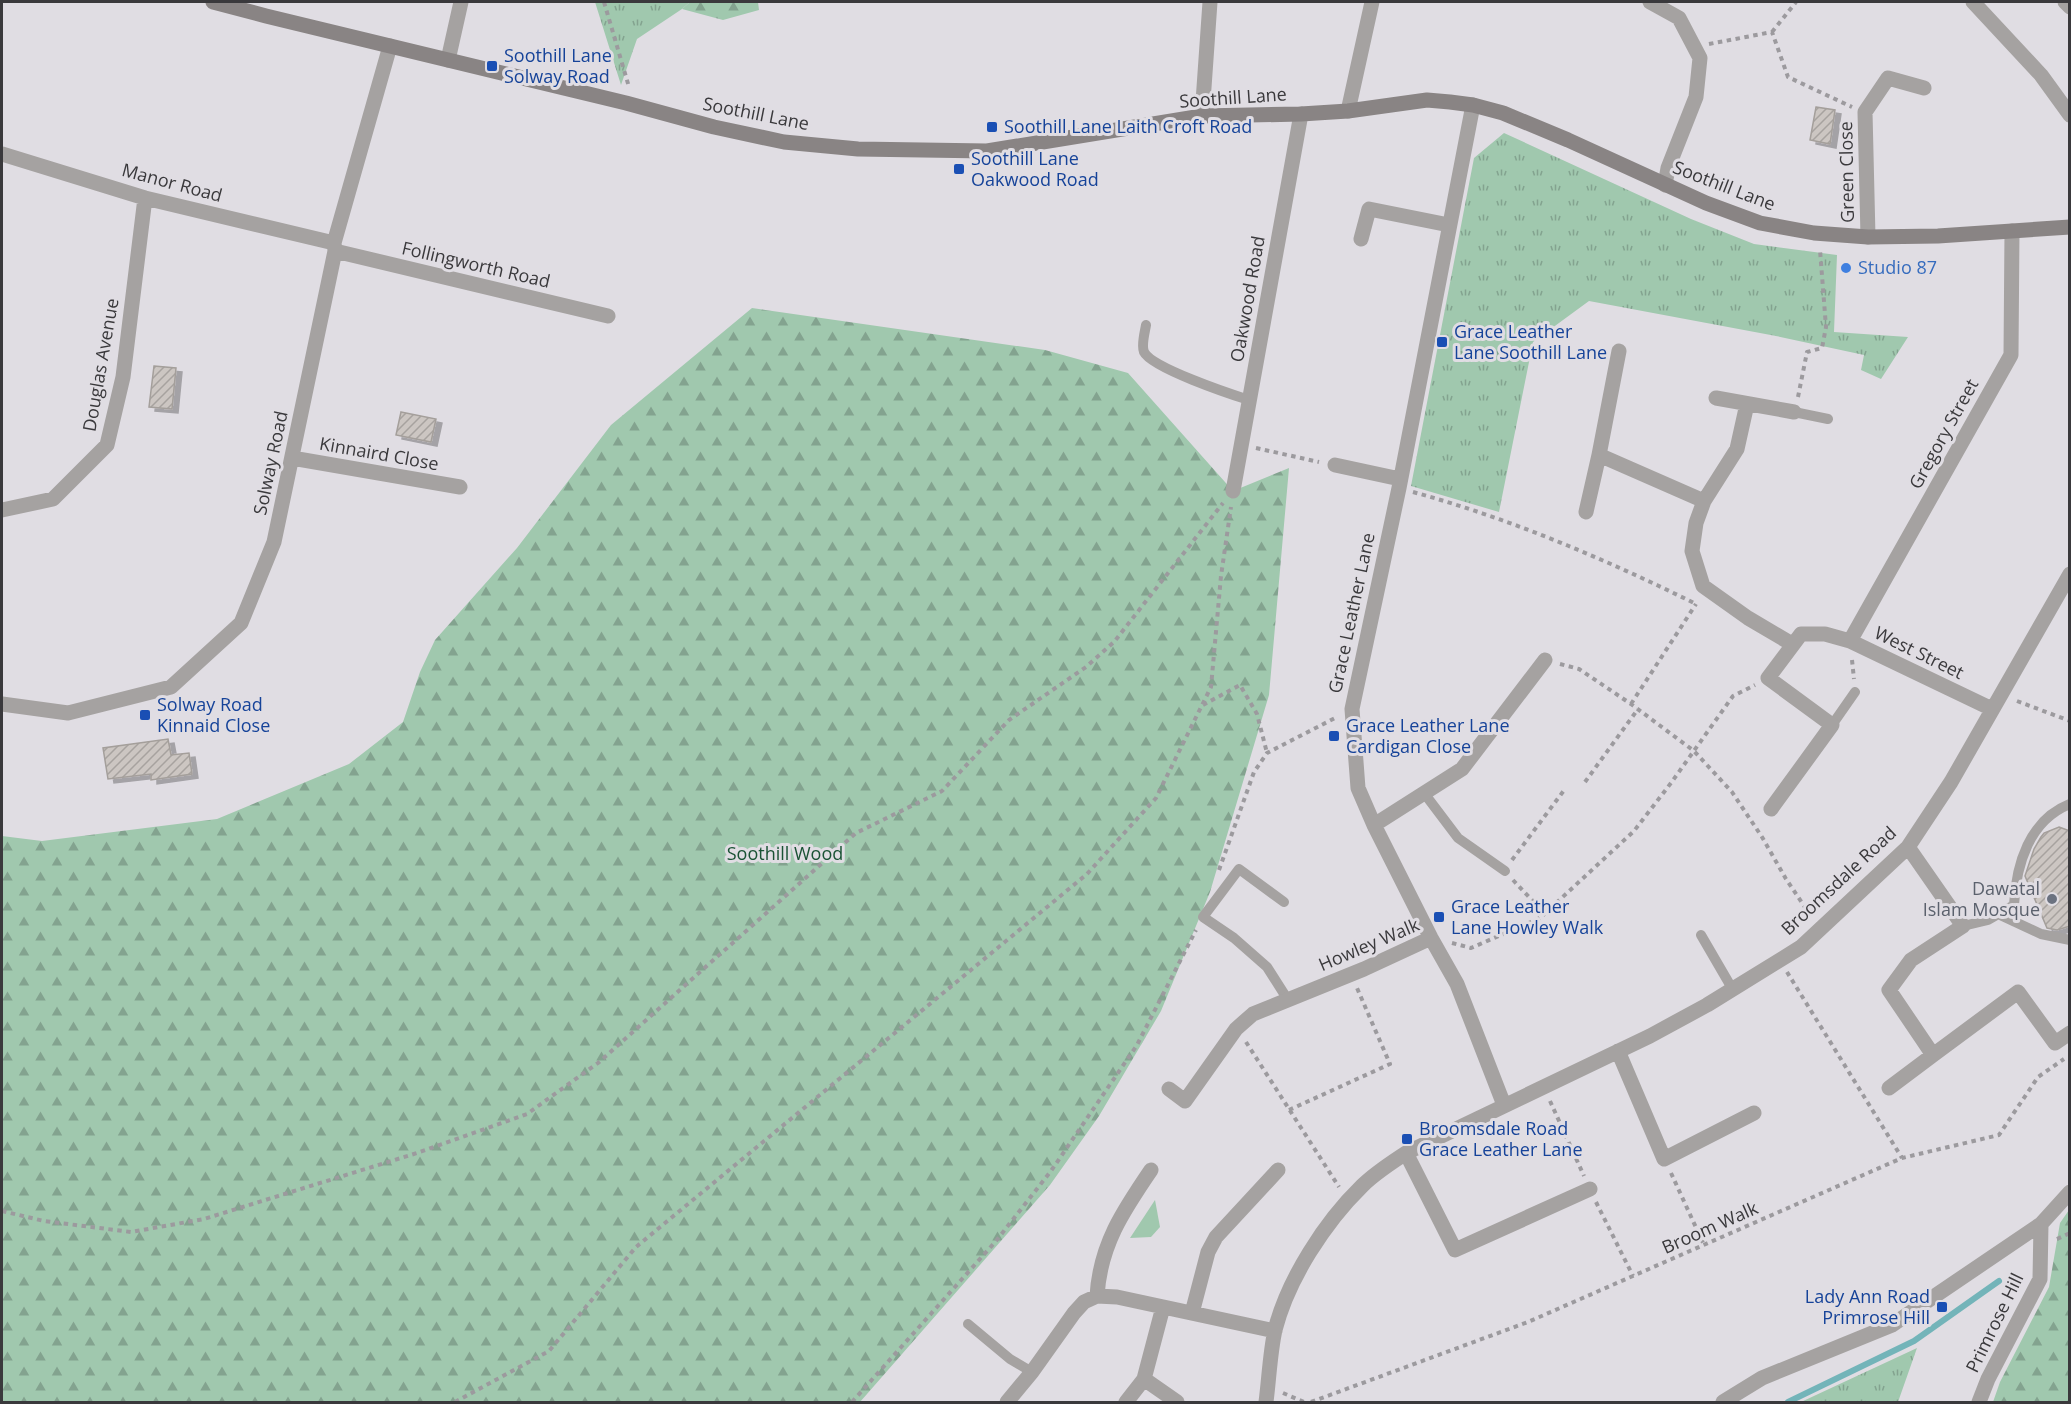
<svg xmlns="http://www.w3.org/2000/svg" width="2071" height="1404" font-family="'Open Sans',sans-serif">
<defs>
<pattern id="grass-tufts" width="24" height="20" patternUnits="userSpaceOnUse" patternTransform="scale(1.5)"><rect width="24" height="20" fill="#a0c8ae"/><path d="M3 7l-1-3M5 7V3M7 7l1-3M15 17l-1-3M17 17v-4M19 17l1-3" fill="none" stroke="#83a38f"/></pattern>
<pattern id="forest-firs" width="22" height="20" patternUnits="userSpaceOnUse" patternTransform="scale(1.5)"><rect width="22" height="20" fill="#a0c8ae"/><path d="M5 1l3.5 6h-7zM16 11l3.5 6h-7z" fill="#83a38f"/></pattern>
<pattern id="building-hatch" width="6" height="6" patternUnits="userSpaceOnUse" patternTransform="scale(1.5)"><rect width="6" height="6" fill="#ccc6c2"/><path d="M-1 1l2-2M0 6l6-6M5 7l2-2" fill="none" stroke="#a7a29f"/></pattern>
<filter id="shadow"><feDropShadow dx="6" dy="4" stdDeviation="0" flood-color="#0004"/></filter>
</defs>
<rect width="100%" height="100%" fill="#e0dde3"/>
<path fill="url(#grass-tufts)" d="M595,2H690L682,9L637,39L621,85Z
M1504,133L1691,219L1754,244L1837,255L1834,332L1908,337L1881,379L1861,370L1864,355L1776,336L1589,301L1533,342L1499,512L1411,486L1474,158Z
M1917,1348L1898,1402H1801Z"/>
<path fill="url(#forest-firs)" d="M690,2H758L759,10L723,20L682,9Z
M752,308L1045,350L1128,373L1233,491L1289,468L1269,695L1210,892L1161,1011L1099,1116L1050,1185L860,1402H2V836L42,841L217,819L349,764L403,722L420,672L435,640L517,548L611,425Z
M2069,1210V1402H1993L2000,1382L2049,1287L2060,1223Z"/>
<path fill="#a0c8ae" d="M1155,1200L1160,1227L1151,1237L1130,1238Z"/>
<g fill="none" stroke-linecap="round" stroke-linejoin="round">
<path stroke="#73b4b9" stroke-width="6" d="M1788,1402L1914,1341L1999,1281"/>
</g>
<path fill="url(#building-hatch)" stroke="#a49f9b" stroke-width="1.5" filter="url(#shadow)" d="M1816,107L1835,110L1830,144L1810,140Z
M154,366L176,368L172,409L149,407Z
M401,412L436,419L431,442L396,435Z
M168,739L171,755L189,753L192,774L151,780V774L108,779L103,748Z
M2059,827L2070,831V926L2057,930L2047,928L2025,876L2034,849L2041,837L2044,833Z"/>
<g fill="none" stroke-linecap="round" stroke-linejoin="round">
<path stroke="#9c9a9e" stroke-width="4" stroke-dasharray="4.5 4.5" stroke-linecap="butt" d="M604,2L629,87
M1772,32L1796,2
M1709,44L1772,32L1788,77L1852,107
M1798,397L1807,352L1822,348L1826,327L1820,250
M1256,448L1319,462
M1413,492C1511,519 1605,559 1696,604
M1852,660L1854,679
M1560,664L1579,669L1631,704L1694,751L1732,792L1762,837L1786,879L1811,916
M2017,701L2070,721
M1631,704L1696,604
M1203,705L1240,685L1257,714L1267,753
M1585,782L1638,709
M1512,860L1565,789
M1219,870L1254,772L1267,753L1337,717
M1513,880L1545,914
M1452,943L1471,948L1540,918L1634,831L1671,783L1733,696L1755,685
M1787,972L1902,1158
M1246,1042L1339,1187
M1550,1101L1584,1176
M1289,1110L1390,1064L1357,988
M1671,1173L1704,1245
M1596,1202L1633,1276
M2,1211L44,1221L131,1232L204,1219L417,1153L527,1114L598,1063L856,833L942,791L1009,720L1086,667L1114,642L1223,503
M2057,1239L2070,1233
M1283,1393L1304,1402
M455,1402L549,1351L636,1247L1087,874L1156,798L1211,687L1221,576L1231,507
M852,1402L996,1241L1051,1171L1137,1045L1196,930
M1311,1402L1528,1322L1902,1158L1999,1135L2038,1077L2064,1059"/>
<path stroke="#a5a2a1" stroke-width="10" d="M1146,325C1145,332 1141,345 1144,352C1152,368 1230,394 1249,400
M1794,412L1828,419
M1832,725L1855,692
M1424,793L1458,838L1505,871
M1284,902L1239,869L1203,917L1234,938L1267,967L1288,1000
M1998,914L2041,934L2070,940
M1963,926L1988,920L2014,905C2016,865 2029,820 2070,804
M1701,935L1733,990
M968,1324L1010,1359L1032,1372"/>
<path stroke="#a5a2a1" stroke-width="15" d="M1650,2L1679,18L1700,58L1696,97L1668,168L1665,185
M1973,2L2041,75L2070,115
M2065,2L2070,7
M448,60L461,2
M1473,105L1399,488L1352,709L1358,788L1374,825L1431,938L1457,984L1504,1105
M1348,111L1372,2
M1202,116L1210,2
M2,154L145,198L334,243
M1868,237L1865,112L1888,78L1924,88
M1361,239L1369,209L1449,225
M335,251L608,316
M1619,351L1599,455L1704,501
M1716,398L1794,412
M1747,404L1737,449L1704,501L1696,523L1692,551L1703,586L1748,618L1792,644
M292,458L460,487
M1335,465L1400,479
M1233,491L1301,114
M2,510L53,499L107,445L123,377L145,198
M1586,512L1599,455
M1850,641L2011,355L2012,231
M2,704L68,713L171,687L241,623L274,542L335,251L334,243L390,46
M1771,809L1832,725L1768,678L1801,634H1825L1850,641L1992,709
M1374,825L1462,769L1545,660
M1908,847L1963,926L1911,960L1889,990L1933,1055L2018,992L2055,1043L2070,1033
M1618,1051L1664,1159L1754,1113
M1889,1088L1933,1055
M1169,1089L1185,1101L1236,1029L1253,1014L1364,969L1431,938
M1406,1153L1455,1250L1590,1189
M1097,1296L1117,1297L1275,1331
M1163,1307L1144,1379L1177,1402
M1192,1313L1208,1252L1216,1237L1278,1170
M1007,1402L1032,1372L1074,1313L1084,1302L1097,1296C1100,1245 1123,1211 1151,1170
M1126,1402L1144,1379
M1266,1402C1269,1379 1270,1353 1275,1330C1288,1279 1325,1222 1362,1186C1375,1173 1391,1163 1406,1153L1650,1036L1707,1005L1801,947L1908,847L1951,782L2070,574
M1723,1402L1762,1378L1892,1325L2041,1224L2070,1192
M1979,1402L1988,1379L2040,1279L2041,1224"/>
<path stroke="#898484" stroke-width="15" d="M213,2L266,16L626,103L714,127L784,142L858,149L987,151L1202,116L1301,114L1348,111L1427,100L1450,102L1473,105L1503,113L1568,140L1706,203L1760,223L1814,233L1868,237L1938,236L2070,227"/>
</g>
<g fill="#1a4fb4" stroke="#e0dde3" stroke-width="2">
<rect x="486" y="60" width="12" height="12" rx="3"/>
<rect x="986" y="121" width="12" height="12" rx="3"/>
<rect x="953" y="163" width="12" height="12" rx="3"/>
<rect x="1436" y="336" width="12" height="12" rx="3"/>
<rect x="139" y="709" width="12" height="12" rx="3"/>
<rect x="1328" y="730" width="12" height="12" rx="3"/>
<rect x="1433" y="911" width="12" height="12" rx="3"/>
<rect x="1401" y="1133" width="12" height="12" rx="3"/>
<rect x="1936" y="1301" width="12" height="12" rx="3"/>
</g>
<circle fill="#3f7fe0" stroke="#e0dde3" stroke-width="2" cx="1846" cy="268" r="6"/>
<circle fill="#6b7280" stroke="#e0dde3" stroke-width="2" cx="2052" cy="899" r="6"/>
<g text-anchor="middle" stroke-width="6" stroke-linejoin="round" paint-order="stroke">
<g font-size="18" fill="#164399" stroke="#e0dde3" text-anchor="start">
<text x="504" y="62">Soothill Lane<tspan x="504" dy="21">Solway Road</tspan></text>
<text x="1004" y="133">Soothill Lane Laith Croft Road</text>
<text x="971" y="165">Soothill Lane<tspan x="971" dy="21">Oakwood Road</tspan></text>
<text x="1454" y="338">Grace Leather<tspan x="1454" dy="21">Lane Soothill Lane</tspan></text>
<text x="157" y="711">Solway Road<tspan x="157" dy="21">Kinnaid Close</tspan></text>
<text x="1346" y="732">Grace Leather Lane<tspan x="1346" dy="21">Cardigan Close</tspan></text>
<text x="1451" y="913">Grace Leather<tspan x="1451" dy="21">Lane Howley Walk</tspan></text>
<text x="1419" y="1135">Broomsdale Road<tspan x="1419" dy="21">Grace Leather Lane</tspan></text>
<text x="1930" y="1303" text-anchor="end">Lady Ann Road<tspan x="1930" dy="21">Primrose Hill</tspan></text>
</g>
<g font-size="18" fill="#3a393c" stroke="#e0dde3">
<text transform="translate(1233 98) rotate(-4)" y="6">Soothill Lane</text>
<text transform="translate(756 114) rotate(11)" y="6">Soothill Lane</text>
<text transform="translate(1847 172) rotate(-91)" y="6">Green Close</text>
<text transform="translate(172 183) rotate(15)" y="6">Manor Road</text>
<text transform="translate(1724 186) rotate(21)" y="6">Soothill Lane</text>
<text transform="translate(476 265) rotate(13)" y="6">Follingworth Road</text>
<text transform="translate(1248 299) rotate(-80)" y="6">Oakwood Road</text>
<text transform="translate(101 365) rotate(-80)" y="6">Douglas Avenue</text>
<text transform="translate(1944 434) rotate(-61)" y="6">Gregory Street</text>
<text transform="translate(379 454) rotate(10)" y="6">Kinnaird Close</text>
<text transform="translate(271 463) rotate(-78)" y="6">Solway Road</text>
<text transform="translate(1352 613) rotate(-78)" y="6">Grace Leather Lane</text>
<text transform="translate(1919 653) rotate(26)" y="6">West Street</text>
<text transform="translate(1839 881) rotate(-43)" y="6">Broomsdale Road</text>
<text transform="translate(1369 945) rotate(-23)" y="6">Howley Walk</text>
<text transform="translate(1710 1228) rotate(-24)" y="6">Broom Walk</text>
<text transform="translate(1995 1323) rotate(-64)" y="6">Primrose Hill</text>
</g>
<g font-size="18" fill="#366cbe" stroke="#e0dde3" text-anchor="start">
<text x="1858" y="274">Studio 87</text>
</g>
<g font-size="18" fill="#195234" stroke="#e0dde3">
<text x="785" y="860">Soothill Wood</text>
</g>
<g font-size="18" fill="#5b616d" stroke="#e0dde3" text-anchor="end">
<text x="2040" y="895">Dawatal<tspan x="2040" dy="21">Islam Mosque</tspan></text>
</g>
</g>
<rect width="2071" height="1404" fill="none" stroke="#3a393c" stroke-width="6"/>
</svg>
